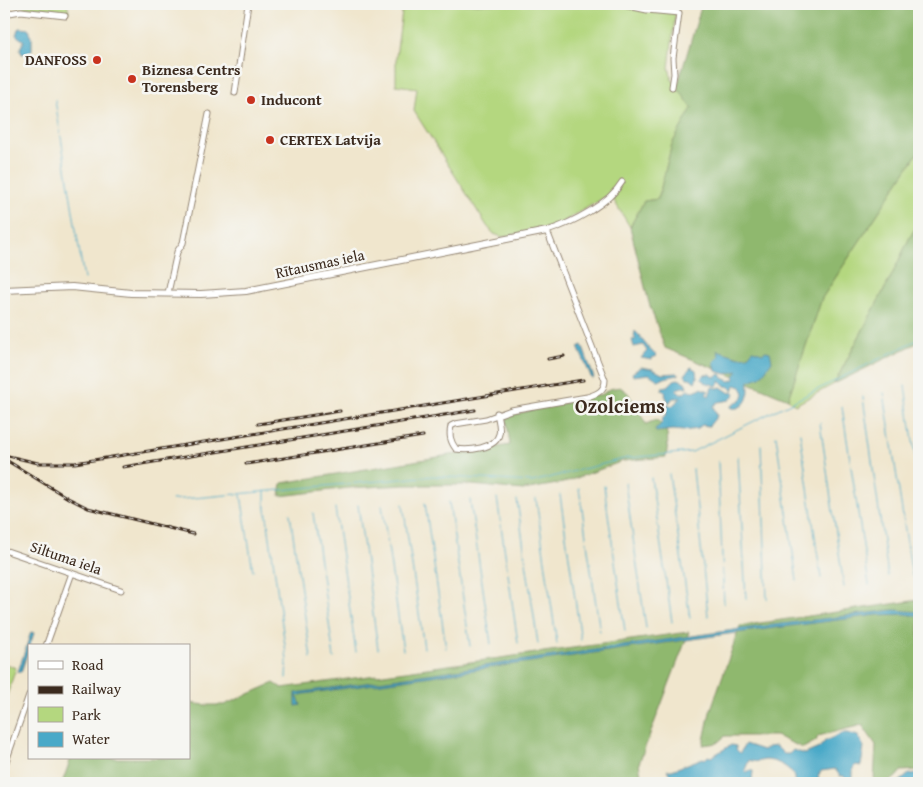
<svg xmlns="http://www.w3.org/2000/svg" width="923" height="787" font-family="'Gentium Book Plus',serif">
<rect width="100%" height="100%" fill="#f6f6f2"/>
<filter id="ink" filterUnits="userSpaceOnUse"><feTurbulence type="fractalNoise" baseFrequency=".02" numOctaves="2"/><feDisplacementMap in="SourceGraphic" scale="10" xChannelSelector="R" yChannelSelector="G"/><feConvolveMatrix kernelMatrix="1 2 1 2 8 2 1 2 1" color-interpolation-filters="sRGB"/></filter>
<filter id="wash" filterUnits="userSpaceOnUse"><feTurbulence type="fractalNoise" baseFrequency=".0096" numOctaves="4" result="noise"/><feDisplacementMap in="SourceGraphic" scale="20" xChannelSelector="R" yChannelSelector="G"/><feGaussianBlur stdDeviation="1.12" result="paint"/><feColorMatrix in="noise" values="0 0 0 0 0 0 0 0 0 0 0 0 0 0 0 0 0 1.4 0 .05"/><feComposite in="paint" operator="in"/></filter>
<g filter="url(#wash)">
<rect width="100%" height="100%" fill="#f0e6cd"/>
<path fill="#b4d77f" stroke="#78804e" d="M18,4H67L69,12L17,6Z
M403,4H609L617,7L620,4H678L676,8L669,68L672,79L693,108L672,144L658,199L644,201L630,227L613,199L607,196L556,226L502,237L494,234L487,226L414,111L417,88L396,85V57Z
M919,151V222L910,237L891,277L834,384L795,405L788,399L822,298Z
M4,664L16,668L4,704Z"/>
<path fill="#8fb86e" stroke="#657146" d="M702,4H919V151L822,298L788,399L665,348L649,303L630,227L644,201L658,199L672,144L692,108L677,87Z
M919,222V342L834,384L891,277L910,237Z
M620,387L628,393L646,424L656,420C671,427 668,444 666,457L623,461L563,483L523,490L472,485H404L349,488L280,496L282,483L510,445L506,416L603,394L609,389Z
M919,600V770L901,771C894,781 888,783 876,783L874,781L876,745L862,725L818,736L816,741L803,748L776,736H725L717,743L703,745L710,712L740,626Z
M689,632L639,763L641,775L637,783H62L71,758H189V703L206,705H224L274,683L282,688Z"/>
<path fill="#49a9c8" stroke="#426a73" d="M21,28L29,29L32,38V50L29,53L22,54L20,49L24,41L16,35L18,29Z
M635,331L639,335C642,340 652,353 657,356L652,358V360L641,358L647,351L643,345L634,347L632,340L636,339L634,337Z
M582,345L594,378L592,379L578,347Z
M717,350L739,357L748,356L753,350L762,353L766,351L770,352L772,361L765,371L760,377L749,381C748,387 750,391 748,396C746,405 737,411 730,407L743,398L744,393L741,387L735,385L733,391L730,387L725,386L720,381L717,386L704,382L701,378L704,375L710,374L714,377L721,374L723,378L730,381L735,379L734,376L738,371L726,374L716,371L714,362L719,356Z
M641,367L653,369L662,374L677,373L679,375L668,377L658,380L649,374L633,376L632,373Z
M691,367L696,370L697,378L695,382L690,378H687L685,375Z
M678,379L685,382L687,386L686,388L683,387L676,389L679,393H684L688,390L694,391L701,388L709,391L706,394L709,396L712,387L718,388L721,387L730,393L734,392L735,394L730,400L718,402L713,406L717,416L709,426L702,425L697,429L683,431L673,430L656,432L655,430L662,423L663,417L666,415L667,413L665,409L668,406L667,404L672,406L681,398H673L669,403L665,395L666,393L662,390L663,387L668,386L674,380Z
M894,610L919,612V616L905,614L877,615L728,634L304,694L297,696L301,705L296,706V693L741,629Z
M31,632L34,633L21,672H18Z
M843,733H848L858,736L864,747L861,766L856,765L853,768V776L849,783H847L844,776H840L835,769L821,771L818,776L821,783H794C797,770 777,760 765,760C758,761 756,763 749,760L745,770L746,772L751,770L753,771L752,781L764,783H673L676,780L675,775H670L667,770H672L703,758L705,759L708,756L711,757L731,745L736,746V749L740,753L745,744L763,750L768,747L776,746L784,754H789L793,750L805,754L819,748L825,741Z
M919,773V783H898L909,774Z"/>
<g fill="none" stroke-linecap="round" stroke-linejoin="round">
<path stroke="#49a9c8" stroke-width="1" d="M55,100L84,279
M905,386L919,482
M884,393L912,576
M863,397L888,576
M842,407L869,585
M820,423L844,587
M800,433L821,578
M776,436L797,581
M761,445L767,599
M738,456L746,599
M718,461L724,604
M693,469L708,616
M669,474L690,618
M651,478L672,622
M625,483L646,628
M604,486L625,631
M579,488L600,632
M265,491V502L287,660L286,678
M241,495L253,571
M560,495L581,640
M497,498L518,643
M536,499L557,644
M172,500L433,476L532,482L627,458L692,452L919,339
M470,500L491,644
M517,500L538,644
M449,502L470,646
M425,503L446,648
M403,504L424,648
M358,505L378,649
M382,505L403,650
M335,508L356,652
M313,513L334,658
M290,514L311,658"/>
</g>
</g>
<g filter="url(#ink)">
<g fill="none" stroke-linecap="round" stroke-linejoin="round">
<g stroke="#968876" stroke-width="7">
<path id="minor" d="M619,4L647,10L679,13L673,58L674,74L672,87
M4,14L21,11L65,16
M235,93L248,4
M168,293L177,252L183,243L209,114
M497,413C498,420 501,428 499,434C496,449 468,451 456,449C450,441 449,435 451,426L455,424L486,419L511,410L587,397C597,394 605,391 605,380L547,231C572,223 609,204 622,182
M4,550L121,590
M46,646L72,573
M4,767L29,695"/>
</g>
<g stroke="#968876" stroke-width="8">
<path id="tertiary" d="M4,290L72,287L131,293L201,294L246,291L547,231"/>
</g>
<use href="#minor" stroke="#fff" stroke-width="5"/>
<use href="#tertiary" stroke="#fff" stroke-width="6"/>
<g stroke="#3b2a1e" stroke-width="3">
<path id="rail" d="M548,359L564,356
M258,424L340,411
M4,455L38,463H75L583,380
M6,460L68,498L88,508L193,534
M246,464L423,436
M123,467L475,410"/>
</g>
<use href="#rail" stroke="#f6f6f2" stroke-width="1" stroke-dasharray="4" stroke-linecap="butt"/>
</g>
</g>
<g fill="#c8321e" stroke="#f6f6f2" stroke-width="2">
<circle cx="97" cy="60" r="5"/>
<circle cx="132" cy="79" r="5"/>
<circle cx="251" cy="100" r="5"/>
<circle cx="270" cy="140" r="5"/>
</g>
<g text-anchor="middle" stroke-width="5" stroke-linejoin="round" paint-order="stroke">
<g font-size="15" font-weight="bold" fill="#3b2a1e" stroke="#f6f6f2" text-anchor="start">
<text x="87" y="65" text-anchor="end">DANFOSS</text>
<text x="142" y="75">Biznesa Centrs<tspan x="142" dy="17">Torensberg</tspan></text>
<text x="261" y="105">Inducont</text>
<text x="280" y="145">CERTEX Latvija</text>
</g>
<g font-size="15" fill="#3b2a1e" stroke="#f6f6f2">
<text transform="translate(320 264) rotate(-12)" y="5">Rītausmas iela</text>
<text transform="translate(66 558) rotate(19)" y="5">Siltuma iela</text>
</g>
<g font-size="20" font-weight="bold" fill="#3b2a1e" stroke="#f6f6f2">
<text x="620" y="413">Ozolciems</text>
</g>
</g>
<rect width="923" height="787" fill="none" stroke="#f6f6f2" stroke-width="20"/>
<rect x="28" y="644" width="162" height="115" fill="#f6f6f2" stroke="#aba49d"/>
<rect x="38" y="661" width="25" height="8" fill="#ffffff" stroke="#aba49d"/>
<text x="72" y="670" font-size="15" fill="#3b2a1e">Road</text>
<rect x="38" y="686" width="25" height="8" fill="#3b2a1e" stroke="#aba49d"/>
<text x="72" y="694" font-size="15" fill="#3b2a1e">Railway</text>
<rect x="38" y="707" width="25" height="15" fill="#b4d77f" stroke="#aba49d"/>
<text x="72" y="720" font-size="15" fill="#3b2a1e">Park</text>
<rect x="38" y="732" width="25" height="15" fill="#49a9c8" stroke="#aba49d"/>
<text x="72" y="744" font-size="15" fill="#3b2a1e">Water</text>
</svg>
